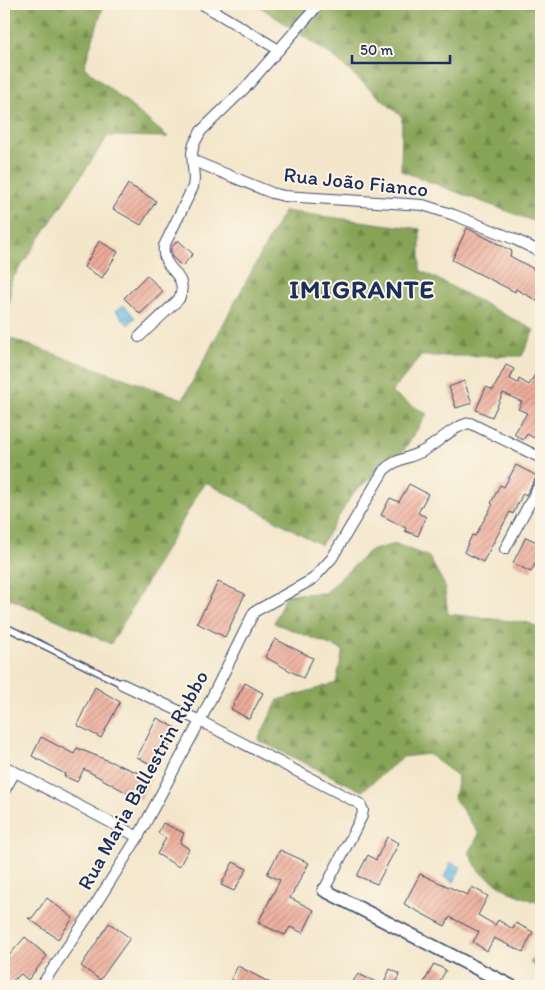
<svg xmlns="http://www.w3.org/2000/svg" width="545" height="990" font-family="Itim,sans-serif">
<defs>
<pattern id="forest-firs" width="22" height="20" patternUnits="userSpaceOnUse" patternTransform="scale(1.25)"><rect width="22" height="20" fill="#87a456"/><path d="M5 1l3.5 6h-7zM16 11l3.5 6h-7z" fill="#6e864a"/></pattern>
<pattern id="water-waves" width="16" height="10" patternUnits="userSpaceOnUse" patternTransform="scale(1.25)"><rect width="16" height="10" fill="#69bae5"/><path d="M0 5q4-4 8 0t8 0" fill="none" stroke="#5698bd"/></pattern>
<pattern id="building-hatch" width="6" height="6" patternUnits="userSpaceOnUse" patternTransform="scale(1.25)"><rect width="6" height="6" fill="#edac9a"/><path d="M-1 1l2-2M0 6l6-6M5 7l2-2" fill="none" stroke="#bf8c81"/></pattern>
</defs>
<rect width="100%" height="100%" fill="#fcf5e5"/>
<filter id="ink" filterUnits="userSpaceOnUse"><feTurbulence type="fractalNoise" baseFrequency=".02" numOctaves="2"/><feDisplacementMap in="SourceGraphic" scale="10" xChannelSelector="R" yChannelSelector="G"/><feConvolveMatrix kernelMatrix="1 2 1 2 8 2 1 2 1" color-interpolation-filters="sRGB"/></filter>
<filter id="wash" filterUnits="userSpaceOnUse"><feTurbulence type="fractalNoise" baseFrequency=".0096" numOctaves="4" result="noise"/><feDisplacementMap in="SourceGraphic" scale="20" xChannelSelector="R" yChannelSelector="G"/><feGaussianBlur stdDeviation="1.12" result="paint"/><feColorMatrix in="noise" values="0 0 0 0 0 0 0 0 0 0 0 0 0 0 0 0 0 1.4 0 .05"/><feComposite in="paint" operator="in"/></filter>
<g filter="url(#wash)">
<rect width="100%" height="100%" fill="#f3e6ca"/>
<path fill="url(#forest-firs)" stroke="#516a5a" d="M4,4H104L84,67L168,137L108,136L11,281L6,337L183,399L284,211L420,229V270L534,330L522,356H421L391,393L427,414L404,450L354,492L321,545L205,482L111,644L4,596Z
M256,4H535L541,5V224L401,171L402,117L331,55Z
M396,544L429,557L444,584L448,614L529,623L541,629V904L508,891L479,871L469,853L479,834L454,798L458,776L428,754L403,757L362,791L258,740L278,700L336,683L343,650L274,623L286,594L325,593L369,551Z
M541,947V971L530,963Z"/>
<path fill="url(#water-waves)" stroke="#4274a2" d="M124,305L135,318L128,325L116,311Z
M451,862L461,867L454,882L444,877Z"/>
<g id="blocks">
<path fill="url(#building-hatch)" d="M128,184L156,201L141,225L113,209Z
M467,228L512,251L510,256L534,269L539,258L541,259V303L516,289L515,292L452,260Z
M178,240L193,254L182,266L172,257L171,253V248Z
M99,241L118,252L102,278L84,267Z
M147,275L163,292L140,314L124,298Z
M541,364V442L527,434L523,440L514,434L527,413L518,409L522,402L503,393L492,417L476,410L486,387L493,390L506,365L514,369L510,379L518,383L519,379L529,385Z
M464,381L472,403L456,408L449,387Z
M516,465L537,476L526,495L523,493L513,514L510,512L483,562L464,552L472,535L475,536L493,504L491,503L500,485L504,487Z
M409,484L428,494L418,513L426,517L418,536L405,531L406,528L381,515L390,498L399,502Z
M526,537L541,544V553L531,572L513,563Z
M218,582L245,594L225,637L197,623Z
M275,639L313,658L303,678L265,657Z
M245,683L263,693L249,719L231,709Z
M95,687L120,702L101,738L77,725Z
M157,718L178,729L157,768L137,757Z
M41,737L74,754L77,748L151,778L140,800L84,769L77,782L64,776L65,774L32,756Z
M163,823L184,833L180,843L189,849L179,867L157,854L166,838L158,833Z
M387,837L399,843L377,884L357,876L368,855L376,860Z
M280,850L309,863L290,898L314,910L303,933L290,927L285,935L258,923L280,880L267,874Z
M233,862L247,869L234,891L221,885Z
M420,874L467,895L472,887L488,896L478,915L495,925L498,920L513,929L516,923L533,932L523,952L494,938L487,951L473,942L479,932L450,917L445,926L404,904Z
M47,898L73,918L58,939L28,918H32Z
M109,923L130,938L100,980L81,966Z
M25,937L47,956L28,980L21,974L6,986H4V959H6Z
M434,964L446,970L437,986H422Z
M238,966L276,986H244L231,979Z
M390,969L400,974L393,986H350L358,974L383,985Z"/>
</g>
</g>
<g filter="url(#ink)">
<use href="#blocks" fill-opacity="0" stroke="#3b4a6e" stroke-width="1"/>
<g fill="none" stroke-linecap="round" stroke-linejoin="round">
<g stroke="#3b4a6e" stroke-width="8">
<path id="service" d="M4,626L122,684"/>
</g>
<g stroke="#3b4a6e" stroke-width="12">
<path id="minor" d="M202,4L279,50
M194,161L272,193L284,196L423,205L454,215L514,239L541,252
M139,337L179,299C191,273 160,271 164,246L193,187L194,179L192,153L194,144L201,131L247,86L319,4
M505,549L541,482
M122,684L200,721L360,804L363,810L362,816L324,890
M4,766L138,837
M4,791L15,772
M41,986L87,918L138,837L200,721L254,612L313,579L332,558L384,470C395,459 410,458 423,451C438,443 453,426 470,423L541,458"/>
</g>
<g stroke="#3b4a6e" stroke-width="15">
<path id="tertiary" d="M324,890L511,986"/>
</g>
<use href="#service" stroke="#fff" stroke-width="5"/>
<use href="#minor" stroke="#fff" stroke-width="10"/>
<use href="#tertiary" stroke="#fff" stroke-width="12"/>
</g>
</g>
<g text-anchor="middle" stroke-width="4" stroke-linejoin="round" paint-order="stroke">
<g font-size="21" fill="#1b2f5e" stroke="#fcf5e5">
<text transform="translate(356 182) rotate(6)" y="7">Rua João Fianco</text>
<text transform="translate(143 780) rotate(-61)" y="7">Rua Maria Ballestrin Rubbo</text>
</g>
<g font-size="26" font-weight="bold" letter-spacing="1" fill="#1b2f5e" stroke="#fcf5e5">
<text x="362" y="298">IMIGRANTE</text>
</g>
</g>
<rect width="545" height="990" fill="none" stroke="#fcf5e5" stroke-width="20"/>
<path d="M352 55v8h98v-8" fill="none" stroke="#1b2f5e" stroke-width="2.5"/>
<text x="360" y="55" font-size="15" fill="#1b2f5e" stroke="#fcf5e5" stroke-width="4" paint-order="stroke">50 m</text>
</svg>
